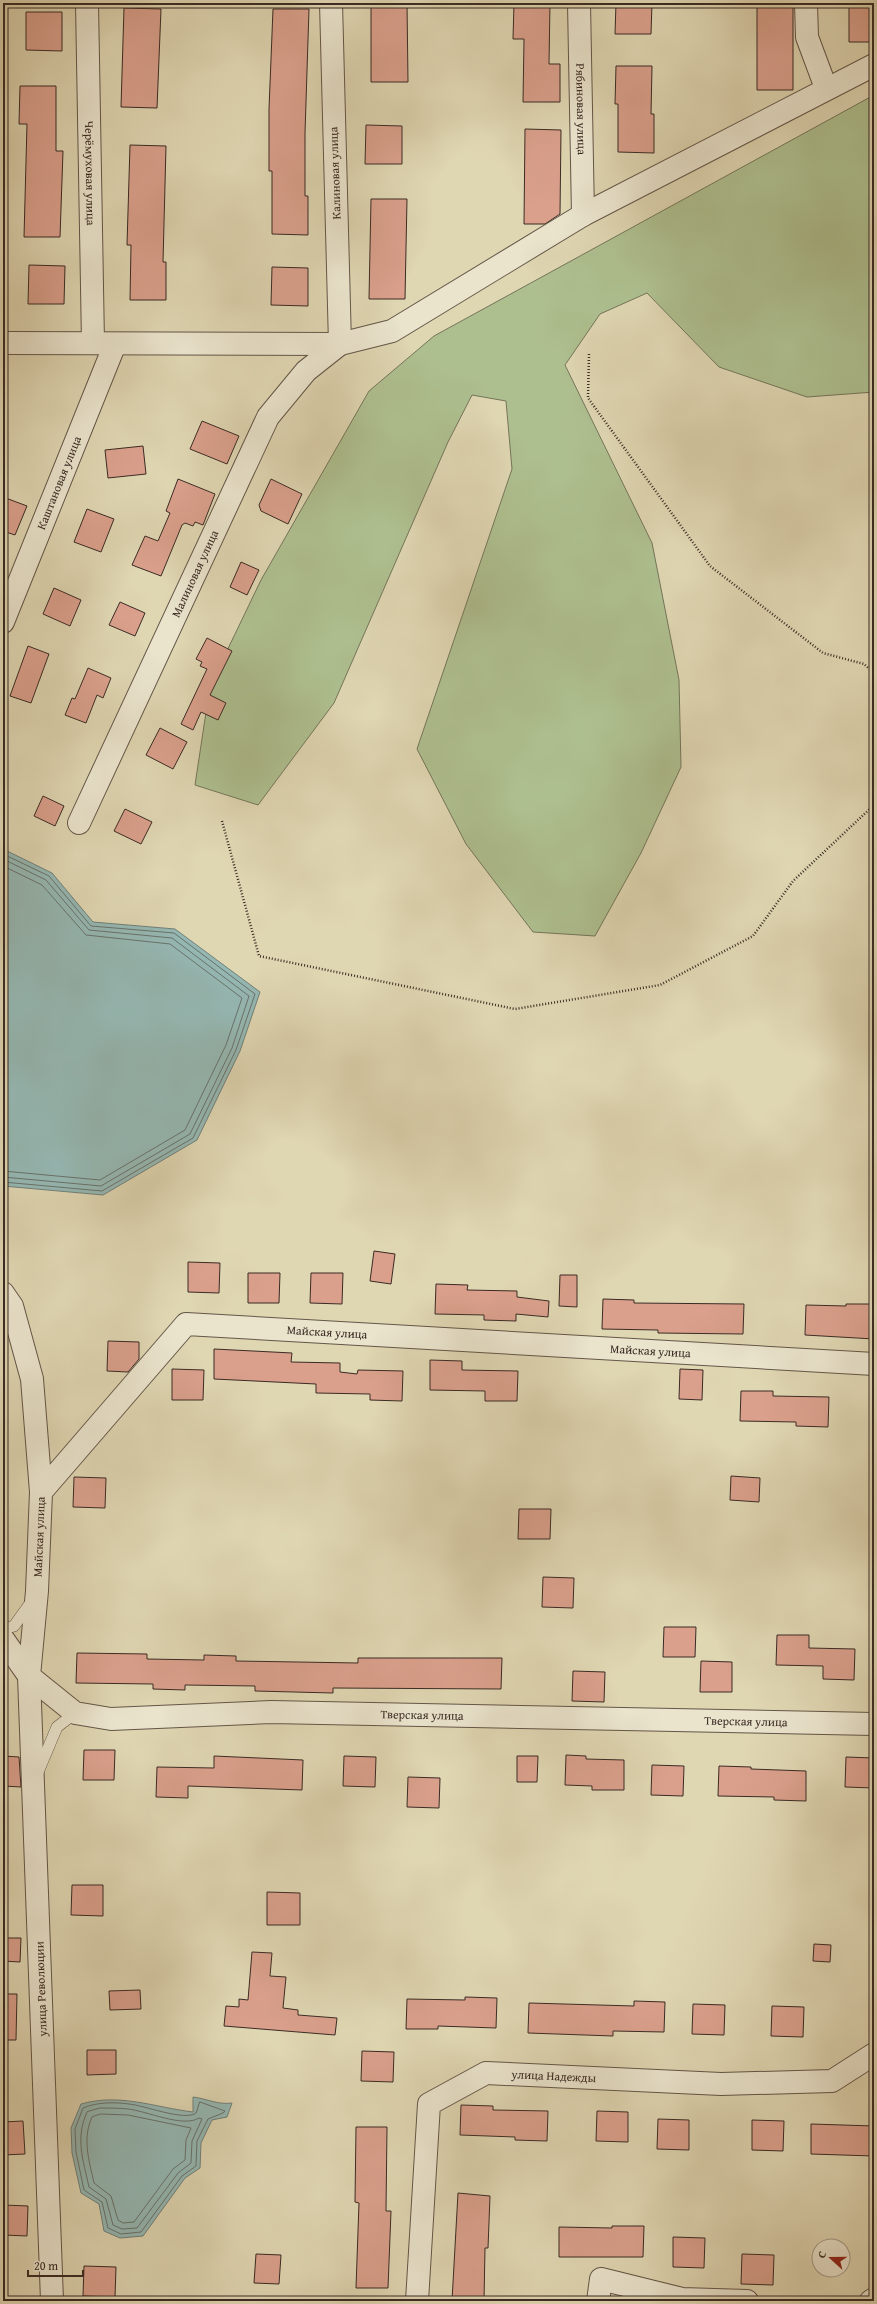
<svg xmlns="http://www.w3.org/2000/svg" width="877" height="2304" font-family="'Gentium Book Plus',serif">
<rect width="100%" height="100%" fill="#dfd6b2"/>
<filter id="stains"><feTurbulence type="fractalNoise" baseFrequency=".005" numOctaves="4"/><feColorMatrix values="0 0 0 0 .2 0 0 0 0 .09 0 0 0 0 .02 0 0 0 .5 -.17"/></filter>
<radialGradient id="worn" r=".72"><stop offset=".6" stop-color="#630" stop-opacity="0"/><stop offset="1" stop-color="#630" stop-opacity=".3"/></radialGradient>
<path fill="#aebf8f" stroke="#74755a" d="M874,95V392L807,397L719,367L647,293L600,314L565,365L652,543L679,680L681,767L641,853L595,936L533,932L466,844L417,749L512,469L506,401L472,395L448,442L334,703L258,805L195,785L210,686L261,580L369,391L434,336Z"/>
<path fill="#95b8b3" stroke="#71807a" d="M3,849L52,873L93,922L175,929L260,992L240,1051L197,1140L103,1195L3,1186Z
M193,2097C208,2099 218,2105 232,2103L227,2117L212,2120L201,2143L200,2168L185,2178L143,2236L120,2238L104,2231L99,2204L81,2193L72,2153L71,2128L81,2104C120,2093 153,2107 193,2112Z"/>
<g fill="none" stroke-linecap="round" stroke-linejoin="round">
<path stroke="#68726c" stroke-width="1" d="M3,854L49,876L91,926L174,933L255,994L236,1050L193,1138L102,1191L3,1182
M3,859L46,880L89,930L172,938L249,996L232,1048L190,1134L101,1186L3,1177
M3,866L42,885L86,935L170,944L242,998L226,1045L185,1130L100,1180L3,1171
M200,2102L225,2111L223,2113L208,2119L197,2141L196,2166L182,2176L141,2232L121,2234L108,2228L102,2202L84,2190L76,2152L75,2129L83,2108C97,2102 115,2102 129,2104C143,2105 186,2122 196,2113Z
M100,2108C109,2108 119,2108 128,2109C147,2111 183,2128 199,2118L202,2119L192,2141L191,2163L178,2173L137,2228L122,2229L113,2225L106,2199L89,2187C83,2159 75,2139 87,2112Z
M101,2114L128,2115L191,2128L186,2140L185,2160L173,2169L134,2222L123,2223L118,2220L111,2196L94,2183C89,2160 82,2139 92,2117Z"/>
</g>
<path fill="#daa08c" stroke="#3b2b24" d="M371,3H407L408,82H371Z
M514,3H550L549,64H560V102H523L524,39H513Z
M616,3H652L651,34H615Z
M757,3H793V90H757Z
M849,3L874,4V42H849Z
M124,8L161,9L157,108L121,107Z
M273,9H309L305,133V196H308V235L272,234V171H269V109Z
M26,12H62V51L26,50Z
M616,66H652L651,114H654V153L618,152V104H615Z
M20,86H56V151H63L60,237H24L27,124H19Z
M366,125L402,126V164H365Z
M525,129L561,130L560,214L545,224H524Z
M130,145L166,146L163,262H166V300H130L131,245H127Z
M371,199H407L405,299H369Z
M29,265L65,266L64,304H28Z
M272,267L308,268V306L271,305Z
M202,421L239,436L227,464L190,449Z
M143,446L146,474L108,478L105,450Z
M178,479L215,494L203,525L195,522L193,526L185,523L182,525L161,576L132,565L145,536L158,541L170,513L166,511Z
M271,479L302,494L288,524L261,511L259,505Z
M3,497L27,506L15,535L3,531Z
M87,509L114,519L101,552L74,542Z
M241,562L259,570L247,595L230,587Z
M54,588L81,600L70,626L43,614Z
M120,602L145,613L135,636L109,625Z
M207,638L232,651L210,695L226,703L218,720L201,712L193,730L181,724L207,669L200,666L202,662L196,659Z
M28,646L49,654L31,703L10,696Z
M88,668L111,678L103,698L97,695L86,723L65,715L72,698L75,699Z
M160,728L187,742L173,769L146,755Z
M43,796L64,806L55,826L34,816Z
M125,809L152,822L141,844L114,831Z
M374,1251L395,1254L391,1284L370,1281Z
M188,1262L220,1263L219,1293L188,1292Z
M248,1273H280L279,1303H248Z
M311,1273H343L342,1304L310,1303Z
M560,1275H577V1307L559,1306Z
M436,1284L468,1285L467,1290L517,1291V1297L549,1301L548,1317L516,1314V1321L484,1320V1315L435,1314Z
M603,1299L634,1300V1303L744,1304L743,1334L658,1333V1330L602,1329Z
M846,1304H874V1339L805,1335L806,1305L846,1306Z
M108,1341L139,1342V1359L128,1372L107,1371Z
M214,1349L292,1353L291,1362L340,1363V1372L357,1374L358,1370L403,1371L402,1401L370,1400V1394L316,1393V1384L214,1379Z
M430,1360L462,1361V1370L518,1371L517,1401H485V1391L430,1390Z
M172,1369L204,1370L203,1400H172Z
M680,1369L703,1370L702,1400L679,1399Z
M741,1391H773V1396L829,1397L828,1427L796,1426V1422L740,1421Z
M731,1476L760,1478L759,1502L730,1500Z
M74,1477L106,1478L105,1508L73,1507Z
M519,1509H551L550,1539H518Z
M543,1577L574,1578L573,1608L542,1607Z
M664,1627H696L695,1657H663Z
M777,1635H809V1648L855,1649L854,1680L823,1679V1666L776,1665Z
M77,1653L147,1654V1659L204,1660V1655L236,1656V1661L358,1663V1658H502L501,1689L333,1688V1693L255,1691V1686L185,1685V1690L153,1689V1684L76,1683Z
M701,1661L732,1662V1692H700Z
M573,1671L605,1672L604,1702L572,1701Z
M84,1750H115L114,1780H83Z
M566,1755L586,1756V1759L624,1760V1790H592V1786L565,1785Z
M3,1756L19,1757L21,1787L3,1786Z
M214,1756L303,1760L302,1790L188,1786V1798L156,1797L157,1767L214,1768Z
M344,1756L376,1757L375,1787L343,1786Z
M517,1756H538L537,1782H517Z
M846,1757L874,1758V1788L845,1787Z
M652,1765L684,1766L683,1796L651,1795Z
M719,1766L751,1767V1769L806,1771V1801L774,1800V1797L718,1796Z
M408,1777L440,1778L439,1808L407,1807Z
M72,1885H103V1916L71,1915Z
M267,1892L300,1893V1925H267Z
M3,1938H21L20,1962L3,1961Z
M814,1944L831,1945L830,1962L813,1961Z
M252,1952L272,1953L270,1976L286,1977L283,2008L298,2010V2015L337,2018L335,2035L224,2026L226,2006L239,2007V1999L248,2000Z
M140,1990L141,2009L110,2010L109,1991Z
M3,1994H17L16,2040H3Z
M465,1997L497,1998L496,2028L438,2026V2029H406L407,1999L465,2000Z
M634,2001L665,2002L664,2032L613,2031V2036L528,2033L529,2003L634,2006Z
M693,2004L725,2005L724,2035L692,2034Z
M772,2006L804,2007L803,2037L771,2036Z
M87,2050H116V2074L87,2075Z
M362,2051L394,2052L393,2082L361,2081Z
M461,2105L493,2106V2110L548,2111L547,2141L515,2140V2137L460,2135Z
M597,2111L628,2112V2142L596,2141Z
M658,2119L689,2120V2150L657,2149Z
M752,2120L784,2121L783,2151L752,2150Z
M23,2121L25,2154L3,2155V2122Z
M811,2124L874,2126V2156L811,2154Z
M356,2127H387L386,2211H391L388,2288H356L359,2203L355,2202Z
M458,2193L490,2196L488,2248H485L484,2301H452Z
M3,2205L28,2206L27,2236L3,2235Z
M612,2226H644L643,2257H559V2227L612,2228Z
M673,2237L705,2238L704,2268L673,2267Z
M256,2254L281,2255L279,2284L254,2283Z
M742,2254L774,2255L773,2285L741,2284Z
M84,2266L116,2267L115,2297L83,2296Z"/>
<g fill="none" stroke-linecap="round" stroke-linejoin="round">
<g stroke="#645648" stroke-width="12">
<path id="lane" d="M3,1629L14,1626L32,1601
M38,1772L57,1727L75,1713"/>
</g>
<g stroke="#645648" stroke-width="24">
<g id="street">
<path id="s1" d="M87,3L93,343"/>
<path id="s2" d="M579,3L583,215"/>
<path d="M806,3L807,37L826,88"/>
<path d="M3,343L340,344L392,331L583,215L874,65"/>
<path id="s3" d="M3,622L115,344"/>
<path id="s4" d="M79,823L268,417L306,371L340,344L331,3"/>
<path d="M3,1293L12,1306L32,1379L41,1492"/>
<path id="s5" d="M3,1639L29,1676L75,1713L111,1719L271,1712L874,1724"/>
<path id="s6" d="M52,2301L29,1676L37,1591L41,1492L186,1324L874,1364"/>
<path id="s7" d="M417,2301L429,2104L486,2073L721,2084L832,2081L874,2054"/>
<path d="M598,2301L601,2279L682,2299L747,2301"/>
<path d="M871,2301L874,2299"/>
</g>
</g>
<path stroke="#3b2b24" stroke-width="2.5" stroke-dasharray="1 2" stroke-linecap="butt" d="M589,354L588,398L710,566L823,653L864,664L874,673
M222,821L259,956L515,1009L660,985L753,936L793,881L874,805"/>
<use href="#lane" stroke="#eae4cd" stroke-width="11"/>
<use href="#street" stroke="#eae4cd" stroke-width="22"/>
</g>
<g text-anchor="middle" stroke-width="3.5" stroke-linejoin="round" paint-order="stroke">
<g font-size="12" fill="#3b2b24" stroke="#eae4cd">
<text dy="4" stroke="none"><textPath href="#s2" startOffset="106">Рябиновая улица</textPath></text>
<text dy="4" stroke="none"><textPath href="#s1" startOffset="170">Черёмуховая улица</textPath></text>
<text transform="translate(335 173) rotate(-92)" y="4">Калиновая улица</text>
<text dy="4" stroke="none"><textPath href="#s3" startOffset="150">Каштановая улица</textPath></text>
<text dy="4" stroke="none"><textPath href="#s4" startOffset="275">Малиновая улица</textPath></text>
<text dy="4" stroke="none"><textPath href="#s6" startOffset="1173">Майская улица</textPath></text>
<text dy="4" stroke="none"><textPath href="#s6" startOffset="1497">Майская улица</textPath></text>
<text dy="4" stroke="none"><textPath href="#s6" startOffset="765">Майская улица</textPath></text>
<text dy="4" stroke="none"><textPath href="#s5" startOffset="452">Тверская улица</textPath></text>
<text dy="4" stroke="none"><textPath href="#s5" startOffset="776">Тверская улица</textPath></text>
<text transform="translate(41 1989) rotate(-92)" y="4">улица Революции</text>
<text dy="4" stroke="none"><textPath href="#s7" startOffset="330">улица Надежды</textPath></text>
</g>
</g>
<rect width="877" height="2304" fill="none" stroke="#dfd6b2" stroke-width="16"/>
<rect x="4" y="4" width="869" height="2296" fill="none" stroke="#3b2b24" stroke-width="2"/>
<rect x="8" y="8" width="861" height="2288" fill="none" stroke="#3b2b24"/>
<g transform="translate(831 2258) rotate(291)"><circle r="19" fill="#eae4cd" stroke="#a49a89"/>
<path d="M0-3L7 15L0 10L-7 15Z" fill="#8f2418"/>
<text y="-6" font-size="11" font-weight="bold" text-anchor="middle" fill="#3b2b24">С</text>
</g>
<path d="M28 2270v6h55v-6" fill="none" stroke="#3b2b24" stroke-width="2"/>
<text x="34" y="2270" font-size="12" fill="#3b2b24" stroke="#eae4cd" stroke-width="3" paint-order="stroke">20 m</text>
<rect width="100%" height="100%" filter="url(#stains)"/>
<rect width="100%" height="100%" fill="url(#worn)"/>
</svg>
